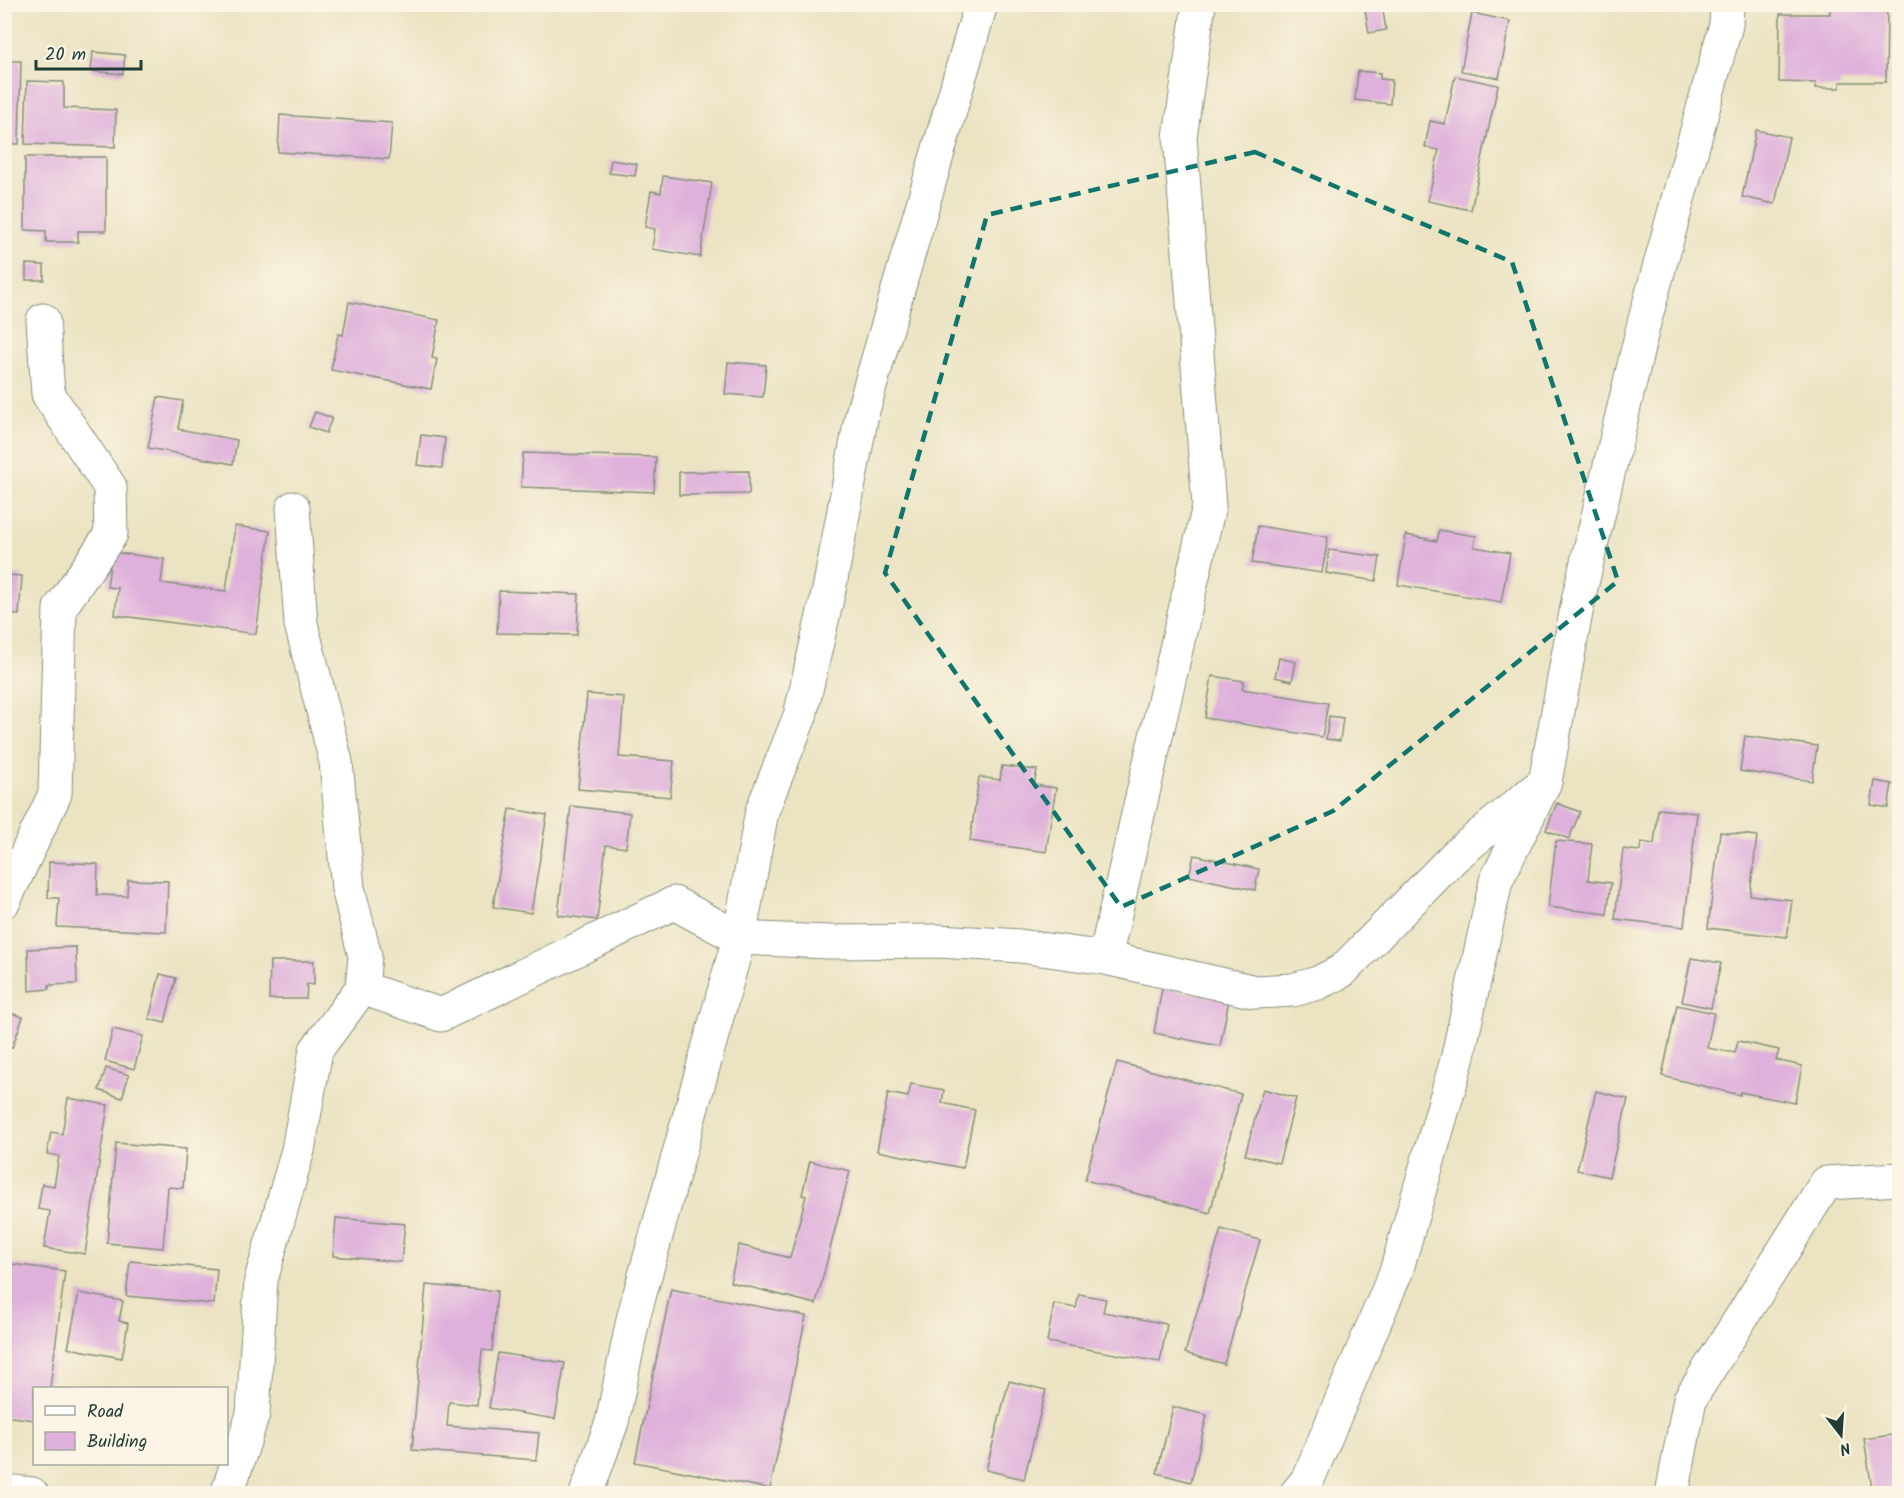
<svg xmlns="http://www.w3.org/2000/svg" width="1904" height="1498" font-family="Kalam,sans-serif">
<rect width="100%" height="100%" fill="#fcf5e5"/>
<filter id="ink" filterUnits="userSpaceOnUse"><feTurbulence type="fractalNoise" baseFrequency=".0167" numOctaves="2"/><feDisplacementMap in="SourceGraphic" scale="12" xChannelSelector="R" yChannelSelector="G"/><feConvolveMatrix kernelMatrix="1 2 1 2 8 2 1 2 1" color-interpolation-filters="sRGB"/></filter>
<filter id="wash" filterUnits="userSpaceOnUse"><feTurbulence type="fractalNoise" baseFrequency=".008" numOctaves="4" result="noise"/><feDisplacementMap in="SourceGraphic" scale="24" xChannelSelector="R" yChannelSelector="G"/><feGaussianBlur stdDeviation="1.35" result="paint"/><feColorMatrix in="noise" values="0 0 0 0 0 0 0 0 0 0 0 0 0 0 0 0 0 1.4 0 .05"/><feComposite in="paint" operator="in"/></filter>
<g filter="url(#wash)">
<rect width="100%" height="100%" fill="#ebe3c2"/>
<g id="blocks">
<path fill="#deb0db" d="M882,4H927V7H882Z
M1364,4H1382L1386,30L1369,33Z
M1499,4H1521V9Z
M1830,4H1887L1886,82H1840V88H1816V83L1779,82L1780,14H1830Z
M1472,13L1510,21L1499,78L1461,71Z
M93,52L125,55L123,74L91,71Z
M4,61H21L19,144H4Z
M1358,71L1380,73V79L1392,80L1390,104L1355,100Z
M1455,76L1498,85L1471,210L1428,201L1439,150L1425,147L1430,121L1445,124Z
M27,81L64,82V108L116,110L115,147L25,144Z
M280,115L392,123L389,159L278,152Z
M1756,130L1789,137L1775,204L1742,197Z
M25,157H106V231H78V242H46V231L25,230Z
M611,160L637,164L635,176L609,173Z
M663,176L712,183L700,257L652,249L655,229L645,227L651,191L661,193Z
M26,264L44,265V280H26Z
M349,302L439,320L432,358L437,359L431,389L331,370L338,334L343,335Z
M728,362L766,365L763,397L725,394Z
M158,397L183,401L178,429L237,440L233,464L148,448Z
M315,412L332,418L326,433L309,427Z
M421,435L445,438L442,468L417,465Z
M523,453L656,457L654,492L521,487Z
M749,471V494L679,495V472Z
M235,526L270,531L256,634L115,615L118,588L107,587L112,552L164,559L161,583L226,591Z
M1258,526L1328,537L1322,573L1252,563Z
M1439,530L1476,536L1474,547L1510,553L1501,602L1398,585L1406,535L1437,541Z
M1329,550L1380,557L1376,581L1326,573Z
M4,575L22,576L19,615L4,614Z
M499,591L579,594L577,635L497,633Z
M5,630L10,631L6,655H5Z
M1279,658L1296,662L1292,681L1275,677Z
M1212,676L1244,681L1242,689L1328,703L1322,737L1205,718Z
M587,694L624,697L619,757L674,761L670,797L578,789Z
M1329,716L1343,718L1340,741L1326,739Z
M1745,736L1817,746L1812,781L1740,771Z
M1002,766L1037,770L1034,785L1056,788L1046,852L970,841L979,777L1000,780Z
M1875,781L1892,784L1888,808L1871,805Z
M1557,803L1580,812L1569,839L1546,830Z
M571,806L630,813L626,848L606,845L597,920L558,915Z
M510,809L547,815L531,913L493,907Z
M1658,809L1697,813L1684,927L1615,919L1623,849L1640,851L1641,842L1654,844Z
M1720,832L1757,836L1750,895L1792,900L1787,937L1708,928Z
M1556,841L1592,844L1588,880L1611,883L1607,914L1548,907Z
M1194,855L1259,869L1255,890L1189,876Z
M49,862L98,864L97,895L127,896L128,880L168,881L166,932L57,927L59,898H48Z
M76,947L77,984L49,985V989L29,991L28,949Z
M1691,958L1721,963L1711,1008L1682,1002Z
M270,961H314V985L307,984L306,999H269Z
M160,974L176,978L165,1023L149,1019Z
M1162,988L1229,1000L1220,1046L1154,1033Z
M1677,1005L1714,1013L1707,1048L1735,1053L1738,1041L1779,1050L1776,1060L1802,1066L1795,1103L1740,1092V1095L1662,1076Z
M4,1011L23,1017L12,1048L4,1045Z
M113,1029L143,1036L134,1069L105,1061Z
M1117,1062L1241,1094L1210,1213L1085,1180Z
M106,1068L129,1075L122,1098L99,1090Z
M911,1084L944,1090L942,1103L975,1110L963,1168L877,1151L888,1093L908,1097Z
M1263,1089L1296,1098L1279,1163L1245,1155Z
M1596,1091L1628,1099L1609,1177L1577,1170Z
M68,1098L108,1105L85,1254L44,1248L50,1211L38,1209L42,1184L54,1186L59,1156L47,1154L51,1132L62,1134Z
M116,1143L186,1149L183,1188L168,1187L163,1248L107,1243Z
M810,1161L850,1171L816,1304L730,1282L739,1245L790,1258L806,1196L802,1195Z
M336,1218L405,1224L401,1262L333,1256Z
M1221,1229L1260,1240L1224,1364L1185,1353Z
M130,1261L217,1269L214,1304L126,1296Z
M4,1263L65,1271L50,1388H34V1420L4,1416Z
M426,1285L497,1291L492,1351L482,1350L477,1405L449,1402L447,1426L539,1433L536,1460L412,1450Z
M671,1289L806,1316L770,1489L635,1462Z
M79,1293L123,1301L119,1321L128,1323L122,1358L68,1348Z
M1079,1294L1106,1299L1103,1312L1167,1324L1160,1362L1047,1342L1054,1304L1076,1308Z
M498,1353L565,1363L555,1419L489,1408Z
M1009,1381L1046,1390L1024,1479L986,1470Z
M1173,1407L1207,1415L1191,1482L1157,1473Z
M1898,1434L1900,1494H1873L1864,1439Z"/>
</g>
</g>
<g filter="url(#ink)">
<use href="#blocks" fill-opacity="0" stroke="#85907b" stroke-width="1.5"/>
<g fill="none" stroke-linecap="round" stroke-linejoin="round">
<g stroke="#85907b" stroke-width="35">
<path id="minor" d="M4,901L55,794L60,608L111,534L110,487L48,394L43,320
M1105,958L1209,506L1180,137L1199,4
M362,988L441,1015L674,903L739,938L829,942L939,941L1020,946L1105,958L1256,992L1293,990L1318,983L1342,971L1455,856L1536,789
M4,1491L32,1494
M227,1494L253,1414L261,1280L298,1150L316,1050L362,988L365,956L348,888L336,762L301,624L293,508
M586,1494L612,1422L634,1315L739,938L762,811L800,716L829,590L862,414L981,4
M1296,1494L1308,1479L1396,1272L1457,1060L1496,881L1545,782L1579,596L1644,323L1726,25L1727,4
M1672,1494L1690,1399L1826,1183L1900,1179"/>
</g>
<use href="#minor" stroke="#fff" stroke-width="33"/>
</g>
</g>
<path fill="none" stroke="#0f766e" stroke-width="4.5" stroke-dasharray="12 8" stroke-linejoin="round" d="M1255,152L1512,262L1618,581L1333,811L1121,907L885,573L987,215Z"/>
<rect width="1904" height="1498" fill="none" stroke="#fcf5e5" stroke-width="24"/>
<rect x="33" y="1387" width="195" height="78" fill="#fcf5e5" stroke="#a4ab9e" stroke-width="1.5"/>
<rect x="45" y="1406" width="30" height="9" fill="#ffffff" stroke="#a4ab9e" stroke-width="1.5"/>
<text x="87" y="1417" font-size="18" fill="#1f3d34">Road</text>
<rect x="45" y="1432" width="30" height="18" fill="#deb0db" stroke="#a4ab9e" stroke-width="1.5"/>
<text x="87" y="1447" font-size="18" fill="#1f3d34">Building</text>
<g transform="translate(1841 1435) rotate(163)" stroke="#fcf5e5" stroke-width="4.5" paint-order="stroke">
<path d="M0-4.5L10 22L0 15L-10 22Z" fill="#1f3d34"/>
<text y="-9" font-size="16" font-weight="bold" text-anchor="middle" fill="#1f3d34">N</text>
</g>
<path d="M36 60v9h105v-9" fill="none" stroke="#1f3d34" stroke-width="3"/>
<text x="45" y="60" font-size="18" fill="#1f3d34" stroke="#fcf5e5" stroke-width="4.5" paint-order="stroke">20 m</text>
</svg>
